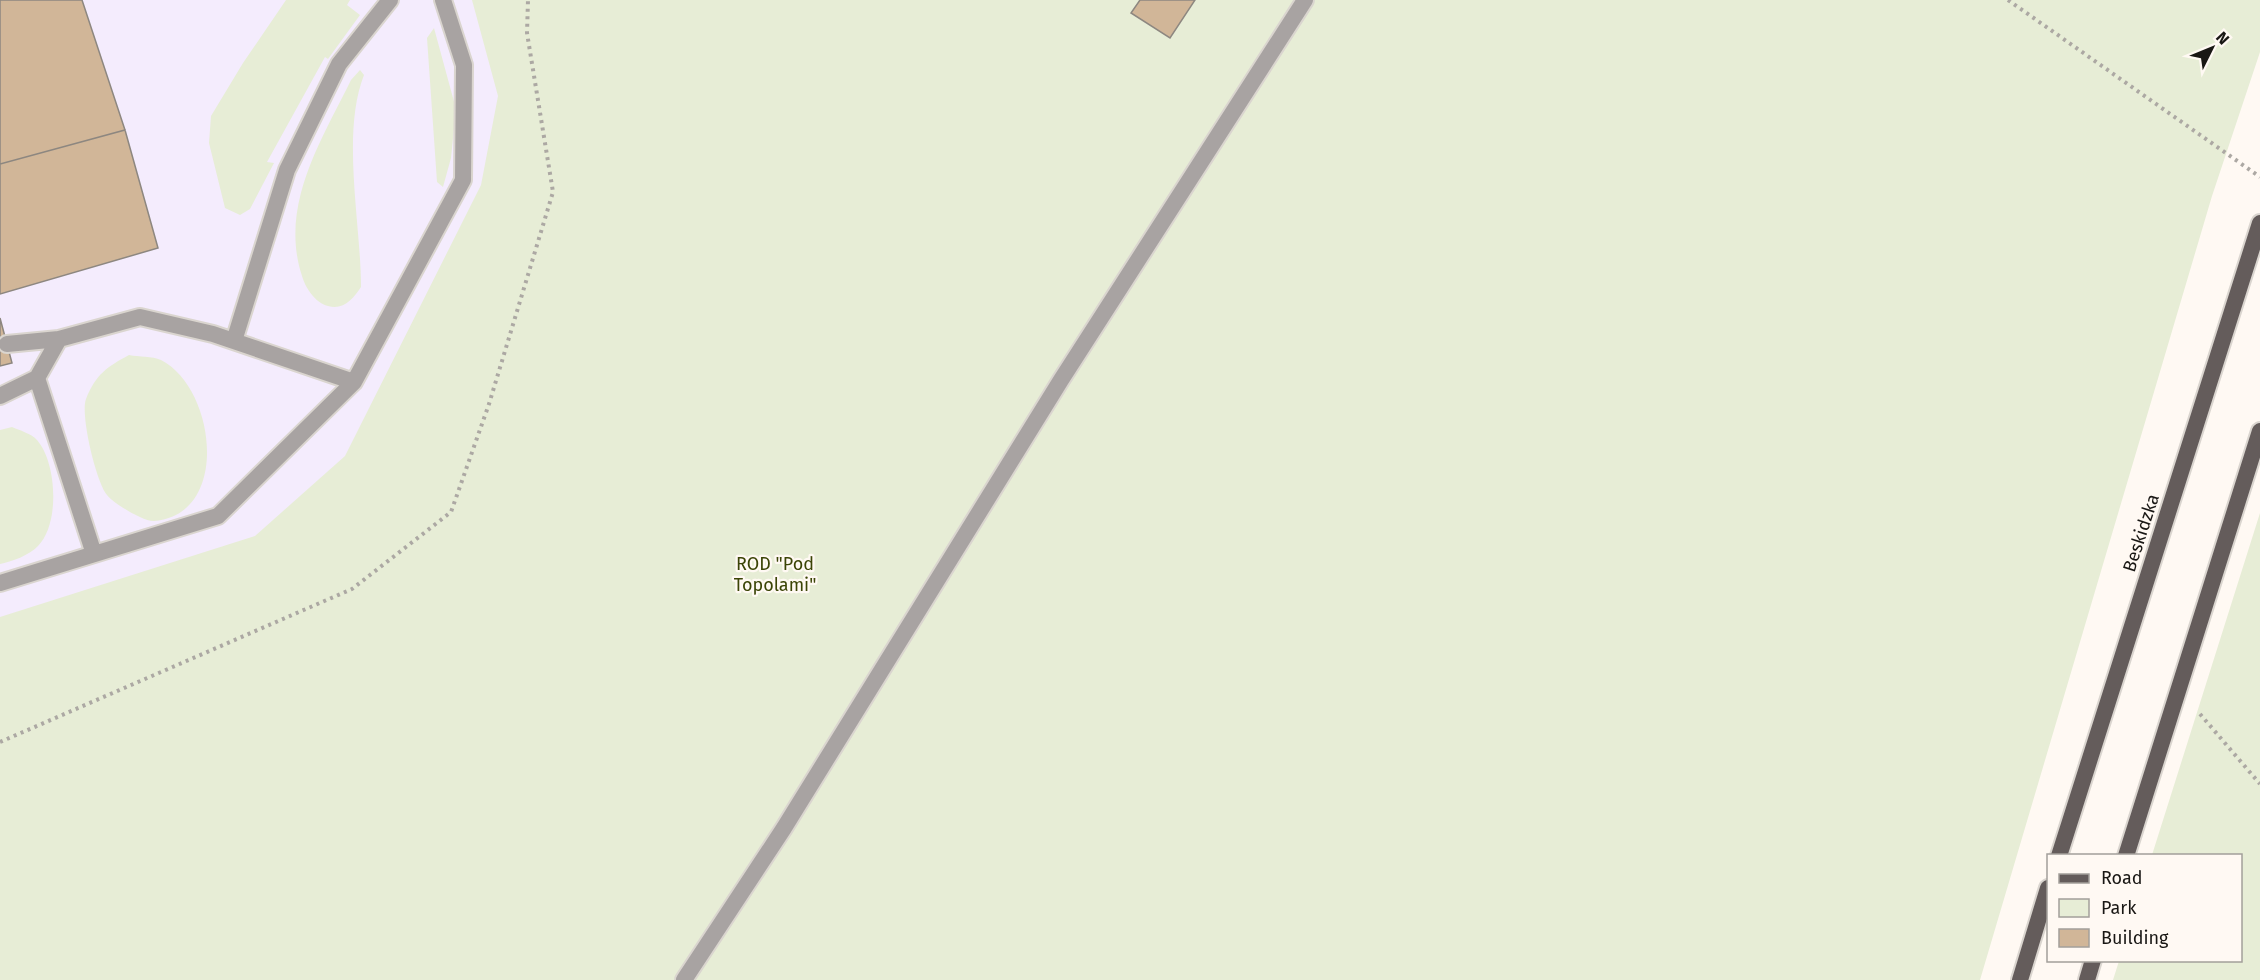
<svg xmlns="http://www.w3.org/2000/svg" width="2260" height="980" font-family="'Fira Sans',sans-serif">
<rect width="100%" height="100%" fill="#fff9f3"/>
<path fill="#f4ecfd" d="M0,0H896L0,980Z"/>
<path fill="#e7edd6" d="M286,0H350L347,5L360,15L328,59L325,57L267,162L274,163L250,209L240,215L225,208L209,143L211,116L243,63Z
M472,0H2260V52L2212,196L1980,980H0V617L255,536L345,456L481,185L498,96Z
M434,28L456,109L451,158L443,187L437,182L427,38Z
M360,70L364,75C341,133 361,224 361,287C354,298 343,311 328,306C315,303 305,287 302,276C279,206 321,141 351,80Z
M129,355C139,357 152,356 161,360C216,388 231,515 154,521C144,522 113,503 107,495C96,482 80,414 86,399C96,374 107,367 129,355Z
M12,427C19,430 32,434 37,440C57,463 60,524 38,546C30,555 11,562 0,564V430Z
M2260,513V980H2113L2119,961L2240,960V856L2152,855Z"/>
<path fill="#d1b698" stroke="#8d8780" stroke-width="1.5" d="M0,0H82L125,130L0,164Z
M1140,0H1195L1170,38L1131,13Z
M125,130L158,248L0,294V164Z
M0,318L12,363L0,366Z"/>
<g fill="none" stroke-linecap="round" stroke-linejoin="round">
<g stroke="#dad5cf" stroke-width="20">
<path id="service" d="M234,341L287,170L339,64L390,0
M7,344L59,339
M37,378L94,554
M0,396L37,378L59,339L140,317L213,334L354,382
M0,583L218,516L354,382L463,180L464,65L443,0
M684,980L784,828L1061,380L1305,0"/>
</g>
<g stroke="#dad5cf" stroke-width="20">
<path id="primary" d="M2059,856L2260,223
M2126,856L2260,431
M2020,980L2048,888
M2087,980L2093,960"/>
</g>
<path stroke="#aca8a3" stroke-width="4" stroke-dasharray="3 4.5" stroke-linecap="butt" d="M2008,0L2260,177
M2200,714L2260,784
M0,742L352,589L451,512L489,404L553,192L527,33L528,0"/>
<use href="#service" stroke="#a8a3a2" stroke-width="16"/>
<use href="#primary" stroke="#645c5b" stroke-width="16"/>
</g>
<g text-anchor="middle" stroke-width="4.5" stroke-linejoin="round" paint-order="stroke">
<g font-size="18" fill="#191714" stroke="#fff9f3">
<text transform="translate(2141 533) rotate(-72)" y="6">Beskidzka</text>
</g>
<g font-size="18" fill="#3b4406" stroke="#fff9f3">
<text x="775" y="570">ROD "Pod<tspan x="775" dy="21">Topolami"</tspan></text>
</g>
</g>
<rect x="2047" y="854" width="195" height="108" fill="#fff9f3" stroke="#a39f9a" stroke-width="1.5"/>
<rect x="2059" y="874" width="30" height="9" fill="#645c5b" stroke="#a39f9a" stroke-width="1.5"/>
<text x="2101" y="884" font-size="18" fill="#191714">Road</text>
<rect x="2059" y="899" width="30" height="18" fill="#e7edd6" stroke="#a39f9a" stroke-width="1.5"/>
<text x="2101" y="914" font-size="18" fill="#191714">Park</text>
<rect x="2059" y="929" width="30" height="18" fill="#d1b698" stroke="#a39f9a" stroke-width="1.5"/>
<text x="2101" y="944" font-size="18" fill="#191714">Building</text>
<g transform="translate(2212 48) rotate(47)" stroke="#fff9f3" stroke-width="4.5" paint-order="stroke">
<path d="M0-4.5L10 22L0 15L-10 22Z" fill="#191714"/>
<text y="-9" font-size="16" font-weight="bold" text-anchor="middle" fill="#191714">N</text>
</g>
</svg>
